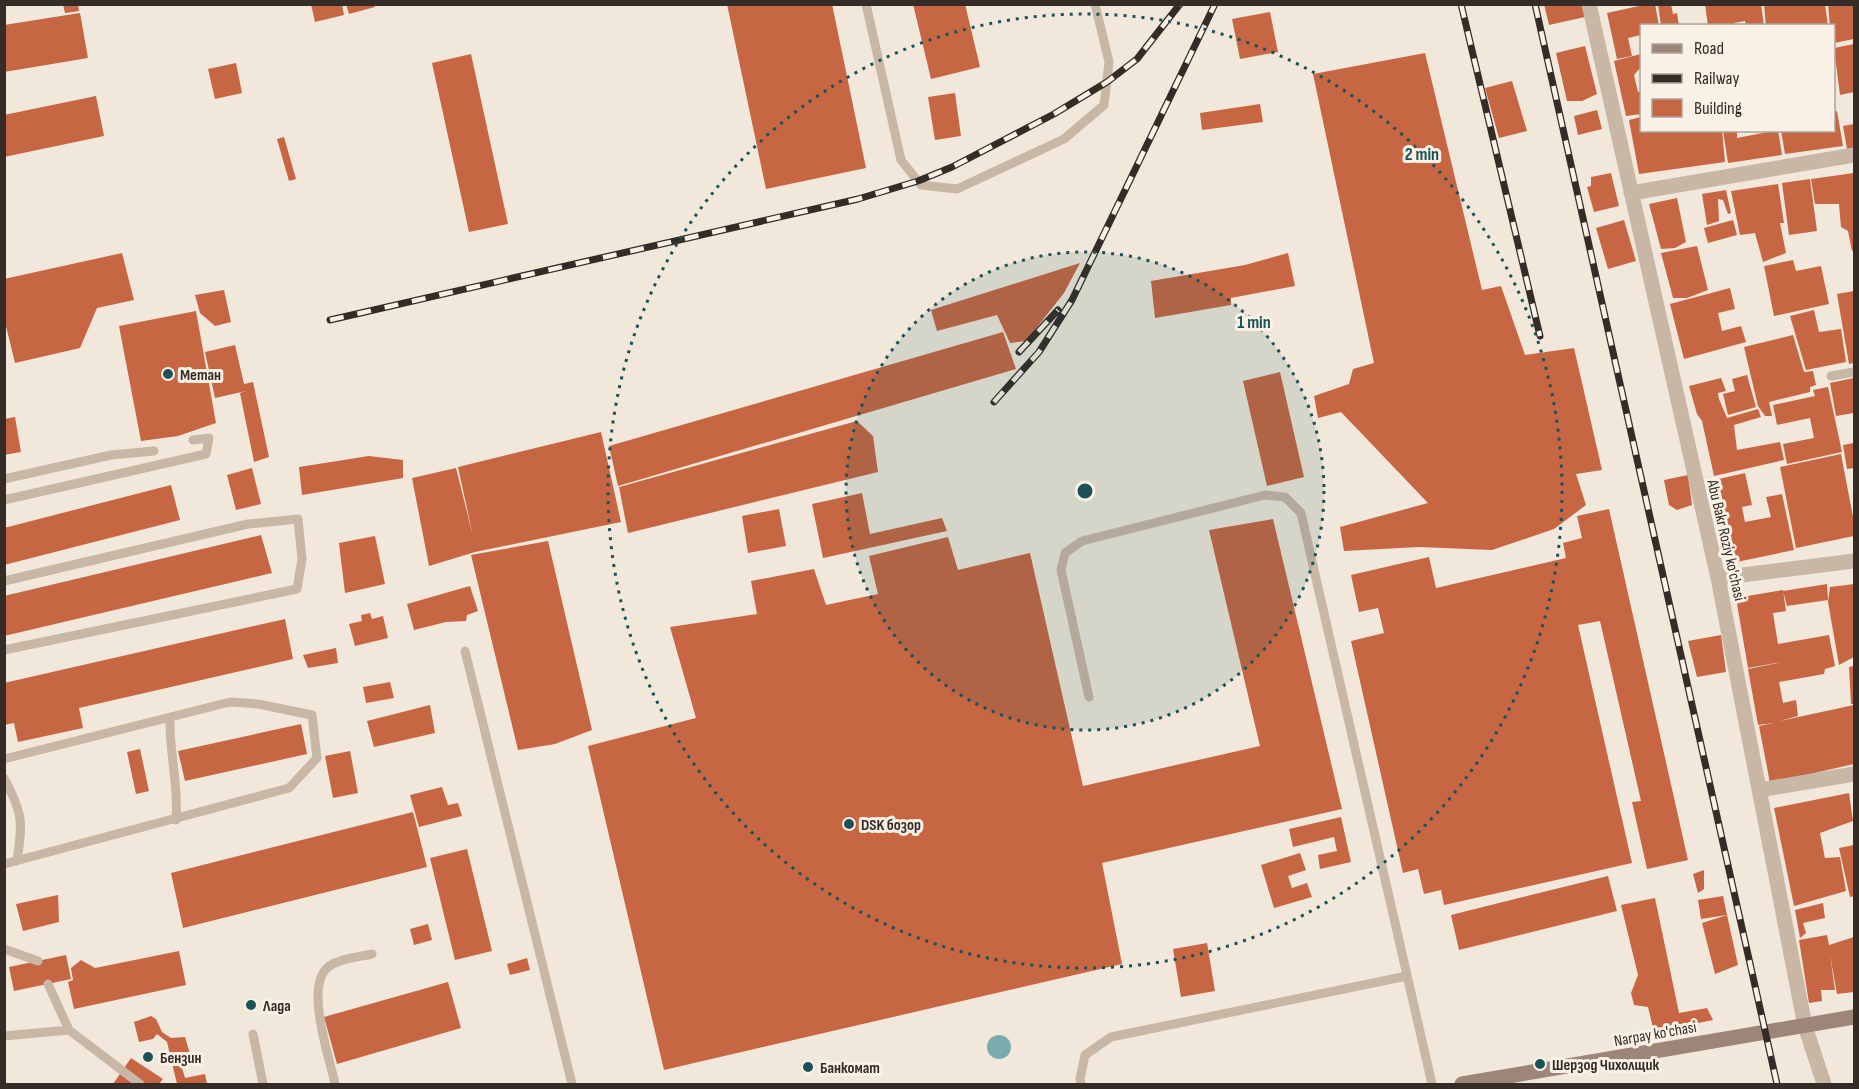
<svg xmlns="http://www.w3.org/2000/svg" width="1859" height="1089" font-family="'Sofia Sans Condensed',sans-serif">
<rect width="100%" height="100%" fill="#f1e7da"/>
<path fill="#79abaf" d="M987 1047a12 12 0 1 1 24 0a12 12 0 1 1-24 0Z"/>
<path fill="#c66643" d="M63,4H78L79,11L65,13Z
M311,4H342L344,15L315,22Z
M346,4H374L375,7L349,14Z
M727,4H832L866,168L766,189Z
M913,4H965L980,67L931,79Z
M1544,4H1582L1585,17L1549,25Z
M1648,4H1655L1659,26H1641V35L1628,38L1632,56L1617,59L1607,13Z
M1658,4H1671L1673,14L1677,13L1679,26H1661Z
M1705,4H1761L1764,26H1746L1745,21L1734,23V26H1708Z
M1764,4H1825L1828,26H1766Z
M1828,4H1854V39L1834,43V26H1830Z
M1270,12L1278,52L1240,59L1232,19Z
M80,13L88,58L4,72V25Z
M1854,44V92L1840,95L1834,48Z
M1585,46L1597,94L1582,101H1567L1556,53Z
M1425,53L1482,290L1501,286L1525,355L1574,348L1602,470L1576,474L1586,505L1554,529L1492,550L1419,547L1344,551L1340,527L1428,503L1341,412L1318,418L1314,396L1349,384L1353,369L1374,363L1313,74Z
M471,54L508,224L469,232L432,63Z
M1641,54V67L1634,75L1638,92L1641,91V114L1626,116L1614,61Z
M236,63L242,93L215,99L208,69Z
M1512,81L1527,131L1499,138L1485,88Z
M955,93L961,136L935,140L928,97Z
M96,96L104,136L4,157V115Z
M1260,104L1263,122L1202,130L1200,113Z
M1597,110L1602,129L1578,135L1574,116Z
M1837,111L1843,146L1785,154L1781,130H1834V112Z
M1641,117V130H1722L1725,162L1639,174L1629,120Z
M1854,124V148L1847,149L1843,126Z
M1723,130H1742L1737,133V138L1778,130L1782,155L1728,163Z
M284,137L296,179L289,181L277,139Z
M1611,173L1619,206L1594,212L1587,187L1591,186V177Z
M1854,173V250L1852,251L1848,231L1841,227L1839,204H1815L1811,179Z
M1810,179L1817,231L1789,235L1782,183Z
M1778,184L1784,223H1780L1786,253L1763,262L1755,233L1740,235L1731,191Z
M1726,190L1731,213L1728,214L1723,200L1718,199L1719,221L1707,225L1702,194Z
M1677,198L1686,242L1675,248L1661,249L1649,204Z
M1624,220L1636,261L1608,269L1596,228Z
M1733,220L1737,235L1708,243L1704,228Z
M1697,246L1708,290L1687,298H1673L1661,253Z
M122,253L134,300L97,308L80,348L15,363L4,318V279Z
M1288,253L1295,286L1231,298V305L1155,318L1151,281L1245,265Z
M1793,260L1796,271L1821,266L1829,304L1774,316L1764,266Z
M1080,263L1064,293L1026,341L1010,343L997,315L937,331L931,310Z
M1730,288L1735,309L1718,313L1722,331L1741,326L1746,342L1684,359L1670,304Z
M224,290L231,322L215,326L200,313L195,295Z
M1854,291V363L1849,364L1837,294Z
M1814,310L1819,332L1841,329L1846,362L1806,370L1790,316Z
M196,311L216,423L178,436L141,441L119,326Z
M1003,332L1016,369L618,486L609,446Z
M1793,335L1804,372L1813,371L1816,385L1810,387V392L1769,402L1772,416H1765L1758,406L1744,347Z
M235,345L244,384L253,382L269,457L254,462L240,393L246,391L215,398L205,352Z
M1280,372L1304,477L1267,486L1243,381Z
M1747,375L1756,407L1728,415L1723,394L1735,391L1732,379Z
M1721,378L1726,391L1718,393L1719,399L1727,418L1758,409L1761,417L1734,425L1737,450L1780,442L1784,460L1714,476L1702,421L1697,414L1689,386Z
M1854,378V413L1836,416L1830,383Z
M1828,387L1842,452L1787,464L1783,444L1814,438L1810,418L1777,425L1773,405L1815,396L1813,390Z
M15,417L21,452L4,455V419Z
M857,421L873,436L878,472L628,533L619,487Z
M601,432L621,522L475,552L429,566L412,478L456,468L473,536L458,467Z
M1854,443V468L1847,469L1843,445Z
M1841,454L1854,522V536L1796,548L1780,467Z
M369,456L403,460V478L302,495L299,467Z
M252,468L261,504L236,510L227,475Z
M1745,473L1752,505L1742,507L1745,522L1771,517L1766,497L1782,494L1794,550L1727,564L1710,481Z
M1688,475L1692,505L1677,510L1669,505L1664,480Z
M171,485L180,520L4,565V528Z
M862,493L870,534L942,518L947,531L823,558L812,504Z
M779,509L786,546L748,553L742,516Z
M1609,509L1688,860L1647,869L1632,802L1641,801L1600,621L1578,625L1632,863L1444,905L1441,890L1424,894L1418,869L1403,873L1351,641L1384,633L1378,608L1359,612L1351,575L1429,557L1436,588L1566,558L1563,543L1582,538L1577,516Z
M1273,519L1342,809L1102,863L1122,964L664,1070L588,746L696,718L670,627L757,614L751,581L814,569L826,605L878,594L869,556L948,537L958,570L1030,553L1083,786L1260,746L1209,530Z
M261,535L272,573L4,636V596Z
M375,536L385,584L345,593L339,543Z
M548,541L592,730L555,744L518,750L471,555Z
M1827,584L1828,600L1787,606L1783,591Z
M1854,584V657L1839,665L1828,602L1830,587Z
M470,586L478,611L467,615L466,621L446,622L414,630L407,604Z
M1783,590L1786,611L1773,613L1778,644L1829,635L1835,666L1825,669L1824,674L1779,682L1783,703L1796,700L1798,716L1780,721L1854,705V764L1770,783L1759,726L1773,723L1758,725L1748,669L1782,662L1748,668L1736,598Z
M370,613L372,619L383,616L388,638L355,646L349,624L362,621L361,615Z
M285,619L293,659L79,708L83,728L18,742L14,723L4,725V683Z
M1721,635L1726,672L1697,677L1688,641Z
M336,648L338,663L308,668L303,655Z
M1854,666V704H1851L1849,667Z
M390,682L394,698L366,703L363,687Z
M430,705L435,733L374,747L367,721Z
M301,724L307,754L185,781L178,751Z
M140,749L149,791L136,794L127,752Z
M350,751L358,793L333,798L325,756Z
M442,787L448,805L458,803L462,816L419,827L410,795Z
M1849,793L1853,821L1820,833L1825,858L1840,857L1846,891L1794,906L1774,808Z
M413,812L427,867L183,928L171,873Z
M1341,817L1351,862L1320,869L1318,855L1337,851L1334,837L1293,847L1289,829Z
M1854,845V896L1850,897L1839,848Z
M467,849L492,951L455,960L430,858Z
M1300,853L1306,870L1288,876L1292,888L1307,883L1312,897L1274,908L1261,865Z
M1704,870V889L1698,893L1693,874Z
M1608,876L1617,911L1459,950L1451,915Z
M58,895L59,922L23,931L16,904Z
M1723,896L1727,915L1701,919L1698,900Z
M1655,898L1679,1013L1707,1008L1713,1020L1654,1032L1648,1007L1634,1005L1631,993L1638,975L1621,905Z
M1823,903L1825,918L1803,923L1806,933L1800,938L1795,910Z
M1727,915L1738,965L1715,974L1702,923Z
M428,924L432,940L414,945L410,929Z
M1827,935L1829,945L1854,937V992L1837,994L1830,955L1835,990H1821L1822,1001L1809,1003L1799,940Z
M1207,943L1215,991L1181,997L1173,949Z
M179,951L186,985L74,1009L68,982L73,980L71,968L81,960L95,968Z
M66,955L71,979L14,991L9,967Z
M527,958L530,970L510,975L507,964Z
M448,982L461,1028L337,1064L324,1017Z
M151,1016L156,1019L162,1032L171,1038L185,1037L191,1057L180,1061L185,1078L205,1074L207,1084H177L167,1042L157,1034L153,1039L139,1042L134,1022Z
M131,1058L163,1079L159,1084H113Z"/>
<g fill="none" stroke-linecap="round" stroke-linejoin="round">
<path stroke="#c9b7a6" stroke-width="9" d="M866,4L901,160L921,185L957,189L1064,139L1104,105L1109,62L1095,4
M1831,376L1854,372
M4,479L111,455L154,451
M4,500L206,454L209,438L193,440
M4,581L248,524L298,519L302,559L297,589L4,650
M465,651L572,1084
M1089,697L1061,570L1065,553L1082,541L1265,495L1285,497L1301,513L1432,1084
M170,718C169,753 179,785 176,820
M4,759L230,702L258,704L312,715L317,758L289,788L4,864
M4,778C23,814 23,821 17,861
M4,949L38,961
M48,984L69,1030
M253,1034L263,1084
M4,1036L69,1030L140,1084
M335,1084C330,1059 302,981 331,965C342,958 359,957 372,954
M1081,1084L1080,1079L1085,1055L1111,1037L1407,976"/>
<path stroke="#c9b7a6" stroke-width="15" d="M1589,4L1718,578L1805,1026L1824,1084
M1631,193L1854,155
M1718,578L1854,561
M1759,790L1854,774"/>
<path stroke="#9d8677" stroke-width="15" d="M1462,1084L1854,1017"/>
<g stroke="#352c27" stroke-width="7">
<path id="rail" d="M1461,4L1540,336
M1535,4L1777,1084
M330,320L858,199L918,181L952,167L1054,114L1107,82L1137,59L1180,4
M1019,352L1058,310
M994,402L1039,352L1072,300L1215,4"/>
</g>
<use href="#rail" stroke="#f9f1e6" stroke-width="4.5" stroke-dasharray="14" stroke-linecap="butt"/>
</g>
<circle cx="1085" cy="491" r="239" fill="#1c5257" fill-opacity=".12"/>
<g fill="none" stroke="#1c5257" stroke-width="3" stroke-dasharray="3 6">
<circle cx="1085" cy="491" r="239"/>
<circle cx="1085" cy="491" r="477"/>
</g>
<g fill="#1c5257" stroke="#f9f1e6" stroke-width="2">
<circle cx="168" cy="374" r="6"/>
<circle cx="849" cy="824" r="6"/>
<circle cx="251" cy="1005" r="6"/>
<circle cx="148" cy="1057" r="6"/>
<circle cx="1540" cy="1064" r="6"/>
<circle cx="808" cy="1067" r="6"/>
</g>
<g text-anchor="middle" stroke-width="6" stroke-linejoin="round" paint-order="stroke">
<g font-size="16" font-weight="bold" fill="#352c27" stroke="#f9f1e6" text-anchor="start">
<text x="180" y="380">Метан</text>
<text x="861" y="830">DSK бозор</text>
<text x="263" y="1011">Лада</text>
<text x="160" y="1063">Бензин</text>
<text x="1552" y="1070">Шерзод Чихолщик</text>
<text x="820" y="1073">Банкомат</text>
</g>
<g font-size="16" fill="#352c27" stroke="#f9f1e6">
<text transform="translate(1727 540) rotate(77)" y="6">Abu Bakr Roziy ko'chasi</text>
<text transform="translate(1655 1033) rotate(-10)" y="6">Narpay ko'chasi</text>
</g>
</g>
<circle cx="1085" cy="491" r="9" fill="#1c5257" stroke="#f9f1e6" stroke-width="3"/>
<g font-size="18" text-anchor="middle" font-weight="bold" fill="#1c5257" stroke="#f9f1e6" stroke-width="6" stroke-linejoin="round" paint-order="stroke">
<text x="1422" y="160">2 min</text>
<text x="1254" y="328">1 min</text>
</g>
<rect width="1859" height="1089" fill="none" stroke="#352c27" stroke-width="12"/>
<rect x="1640" y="24" width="195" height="108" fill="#f9f1e6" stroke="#aba29a" stroke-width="1.5"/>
<rect x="1652" y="44" width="30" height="9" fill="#9d8677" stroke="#aba29a" stroke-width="1.5"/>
<text x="1694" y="54" font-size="18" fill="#352c27">Road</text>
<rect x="1652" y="74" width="30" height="9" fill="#352c27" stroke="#aba29a" stroke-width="1.5"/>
<text x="1694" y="84" font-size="18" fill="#352c27">Railway</text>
<rect x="1652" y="99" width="30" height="18" fill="#c66643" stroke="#aba29a" stroke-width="1.5"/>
<text x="1694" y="114" font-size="18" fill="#352c27">Building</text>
</svg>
